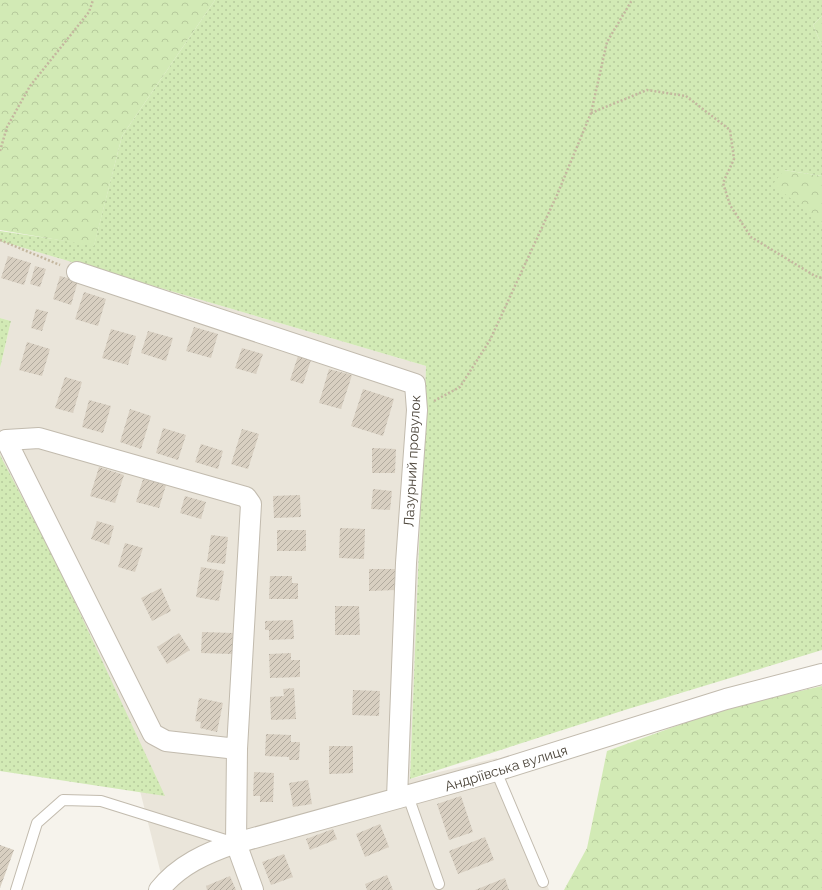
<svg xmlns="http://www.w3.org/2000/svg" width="822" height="890" font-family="Raleway,sans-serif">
<defs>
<pattern id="grass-dots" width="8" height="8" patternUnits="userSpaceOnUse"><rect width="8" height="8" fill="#d2eab5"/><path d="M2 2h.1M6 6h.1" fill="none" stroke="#b6ca9c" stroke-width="1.8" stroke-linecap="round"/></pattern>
<pattern id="forest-crowns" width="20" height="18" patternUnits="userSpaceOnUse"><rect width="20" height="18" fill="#d2eab5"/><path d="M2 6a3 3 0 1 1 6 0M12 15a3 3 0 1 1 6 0" fill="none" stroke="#b6ca9c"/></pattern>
<pattern id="building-hatch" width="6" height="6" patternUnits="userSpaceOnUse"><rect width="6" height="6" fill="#d8cfc1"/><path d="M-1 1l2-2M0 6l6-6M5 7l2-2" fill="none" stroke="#b1aa9e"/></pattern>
</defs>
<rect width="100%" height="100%" fill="#f6f3ec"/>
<path fill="#eae5da" d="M0,241L426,366L410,779L497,758L549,890H165L128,743L0,489V368L11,321L0,318Z"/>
<path fill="url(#grass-dots)" d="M215,0H822V16L813,25L822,46V176L784,170L822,224V650L628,709L410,779L426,366L0,241V231L94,245L122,136Z
M0,318L11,321L0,368Z
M0,455L59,568L165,796L0,771Z"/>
<path fill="url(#forest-crowns)" d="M0,0H215L122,136L94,246L0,230Z
M822,16V46L813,25Z
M784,170L822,176V224L773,184Z
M822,686V890H564L587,848L607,751L726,708Z"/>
<path fill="url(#building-hatch)" d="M8,256L31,263L24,285L1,278Z
M35,266L46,269L40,287L30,284Z
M60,276L78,281L71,305L53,299Z
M84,292L106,299L98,326L75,319Z
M36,309L48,312L42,331L31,328Z
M194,327L218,334L211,358L186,351Z
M111,329L136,336L128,365L102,358Z
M148,331L173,338L166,361L141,353Z
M27,342L50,349L42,376L19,370Z
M242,348L263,354L256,374L235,368Z
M298,356L311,360L303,384L290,380Z
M329,369L352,375L341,409L319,403Z
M65,377L82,382L73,413L55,408Z
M363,389L394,399L383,436L351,426Z
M89,400L111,406L103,433L82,427Z
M130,409L151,416L141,449L120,442Z
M163,428L186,435L178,460L156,453Z
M242,429L259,434L248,469L231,464Z
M201,444L223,451L218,469L195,462Z
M372,448L396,449L395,473H372Z
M99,467L124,475L115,503L90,496Z
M143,479L166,485L159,508L136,502Z
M373,489L392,491L390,510L371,509Z
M300,495L301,517L274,518L273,496Z
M185,496L206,502L201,519L180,513Z
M97,521L114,526L109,545L91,539Z
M340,528L365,529L364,559L339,558Z
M277,530H306V551H277Z
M211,535L228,537L225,564L207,562Z
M125,543L143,548L135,572L118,567Z
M201,567L224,571L219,601L196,597Z
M369,569H395L396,590L369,591Z
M270,576H292V583H298V599H269Z
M161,588L171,611L152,621L141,598Z
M335,606H359L360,635H335Z
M293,620L294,639L269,640V630H265V621Z
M202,632L233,633L232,654L201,653Z
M179,633L190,650L167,664L157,647Z
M291,653V660H300V677L270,678L269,654Z
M294,688L296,719L271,720L270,697L284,696L283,689Z
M353,690L380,691L379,716L352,715Z
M199,698L223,703L217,732L200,728L201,722L195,721Z
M266,734L291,735V742H300L299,760H289V757L265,756Z
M329,746H353V773L329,774Z
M254,772L274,773L273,802H260V796H253Z
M308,780L312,804L293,807L289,783Z
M461,796L473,832L449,840L437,804Z
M380,824L389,847L365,857L356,834Z
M333,829L337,839L310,850L306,839Z
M485,837L494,860L458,874L449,851Z
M0,845L14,850L0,888Z
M284,854L293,877L271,885L262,862Z
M387,875L393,890H367L365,884Z
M230,876L236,890H207L206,886Z
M505,878L509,890H475Z"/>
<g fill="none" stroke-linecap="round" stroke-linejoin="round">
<g stroke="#c2bbae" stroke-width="12">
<path id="service" d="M496,771L543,882
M408,796L439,884
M16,890L37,823L63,800L101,801L232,842"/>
</g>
<g stroke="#c2bbae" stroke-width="22">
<path id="minor" d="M77,272L415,384L417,410L406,563L397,798
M237,749L166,741L153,734L6,440L39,438L246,497L251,504L237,749L236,843L253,890
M159,890C179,865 206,853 236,843L496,771L726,699L822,674"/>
</g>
<path stroke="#c4b79f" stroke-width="2.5" stroke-dasharray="2 2" stroke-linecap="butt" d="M591,113L647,90L686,96L730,130L734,159L723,183L730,205L751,237L815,276L822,278
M0,151L7,127L30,86L89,12L93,0
M0,240L60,265
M434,401L460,387L490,340L557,195L591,113L607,42L632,0"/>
<use href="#service" stroke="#fff" stroke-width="10"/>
<use href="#minor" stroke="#fff" stroke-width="20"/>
</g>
<g text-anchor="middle" stroke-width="3" stroke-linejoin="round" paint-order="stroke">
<g font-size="14" fill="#4b4439" stroke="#fff">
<text transform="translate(412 461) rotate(-87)" y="5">Лазурний провулок</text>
<text transform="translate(506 768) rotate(-17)" y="5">Андріївська вулиця</text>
</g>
</g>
</svg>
